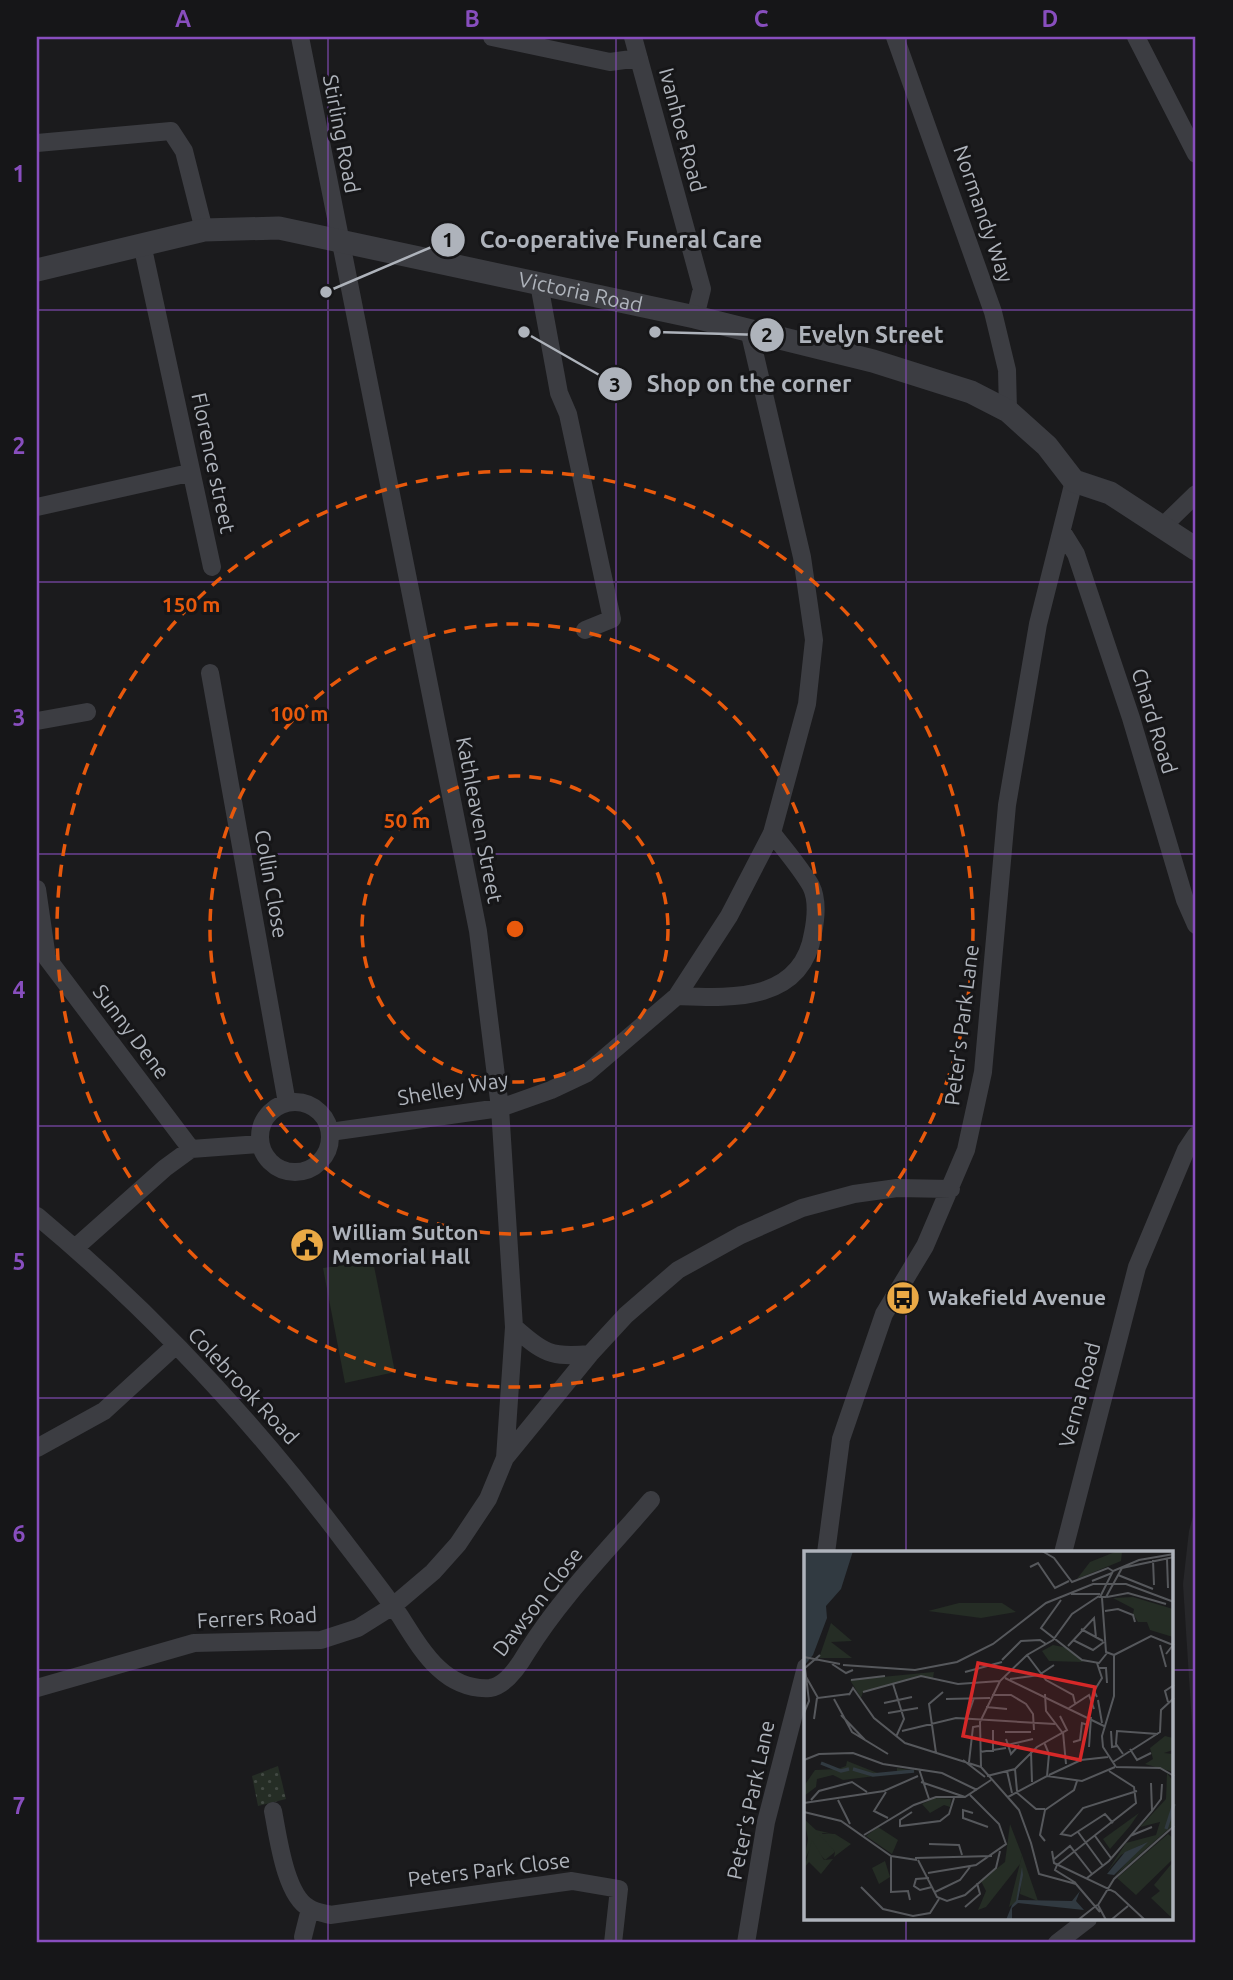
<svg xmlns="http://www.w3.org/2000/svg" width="1233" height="1980" font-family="Ubuntu,sans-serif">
<defs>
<pattern id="park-dots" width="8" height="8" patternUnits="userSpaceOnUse" patternTransform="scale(1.75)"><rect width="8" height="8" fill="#252d25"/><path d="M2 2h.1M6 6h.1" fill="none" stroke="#424943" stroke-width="1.8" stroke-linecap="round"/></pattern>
</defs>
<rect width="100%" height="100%" fill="#1b1b1d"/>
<path fill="#27272a" d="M1196,1505V1740H1193L1183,1584L1189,1531Z"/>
<path fill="#252d25" d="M373,1261L395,1372L345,1383L323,1268Z"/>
<path fill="url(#park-dots)" d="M278,1766L286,1799L258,1806L252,1776Z"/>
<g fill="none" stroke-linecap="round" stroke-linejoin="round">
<path stroke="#3c3d42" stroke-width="18" d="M300,37L478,931L500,1108L514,1327L505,1458
M492,37L610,62L639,58
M633,37L702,289L695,317
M895,37L993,312L1007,370L1008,411
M1136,37L1196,154
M37,143L171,131L184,151L204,230
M142,244L212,567
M539,284L559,393L568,414L612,619L585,630
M37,507L189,473
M1162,527L1196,494
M1063,533L1076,554L1131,718L1185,900L1196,925
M210,673L287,1103
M37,721L87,712
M37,889L47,958L191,1149
M677,996C730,998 802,1003 813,933C816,918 818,900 811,886C800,867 785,850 772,833
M260 1137a35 35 0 1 1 70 0a35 35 0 1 1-70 0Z
M330,1132L500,1108L551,1090L587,1073L677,996L729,916L772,833L807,704L814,640L802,557L749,330
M37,1216C151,1311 254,1422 343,1540C362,1565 382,1590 400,1616C421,1649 444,1691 490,1688C506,1686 520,1664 527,1652C561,1597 609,1549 651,1500
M75,1248L165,1168L191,1149L260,1144
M514,1327C543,1353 551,1358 590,1354
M37,1448L104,1411L175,1346
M826,1553L841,1439L884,1314L925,1246L966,1150L983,1072L1007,805L1038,624L1074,481
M1063,1553L1137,1267L1186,1150L1196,1135
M37,1688L194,1643L321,1640L358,1628L393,1606L433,1572L458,1544L488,1499L505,1458L590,1354L626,1315L678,1270L741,1235L802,1208L854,1194L897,1188L951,1189
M273,1811C278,1836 285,1895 309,1908C315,1912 324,1913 330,1915L572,1881L619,1889L613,1943
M303,1937L310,1909
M746,1943L766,1822L806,1667
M1057,1943L1088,1919"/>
<path stroke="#3c3d42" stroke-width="23" id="s1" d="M37,270L204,230L279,228L695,317L873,361L971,392L1008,411L1047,446L1074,481L1110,493L1196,549"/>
</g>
<path fill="none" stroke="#884ebe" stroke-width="2" stroke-opacity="0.55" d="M328,37V1943M616,37V1943M906,37V1553M37,310H1196M37,582H1196M37,854H1196M37,1126H1196M37,1398H1196M37,1670H806M1172,1670H1196M906,1919V1943"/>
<g fill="none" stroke="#e8590c" stroke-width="3.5" stroke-dasharray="12 9">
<circle cx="515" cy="929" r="153"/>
<circle cx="515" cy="929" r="305"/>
<circle cx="515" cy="929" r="458"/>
</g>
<defs>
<g id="civic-disc" transform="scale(1.75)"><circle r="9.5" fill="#eaa945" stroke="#161618"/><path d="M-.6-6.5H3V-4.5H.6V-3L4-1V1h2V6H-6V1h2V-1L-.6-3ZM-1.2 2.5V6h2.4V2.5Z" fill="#111"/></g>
<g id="bus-disc" transform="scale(1.75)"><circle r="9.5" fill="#eaa945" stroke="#161618"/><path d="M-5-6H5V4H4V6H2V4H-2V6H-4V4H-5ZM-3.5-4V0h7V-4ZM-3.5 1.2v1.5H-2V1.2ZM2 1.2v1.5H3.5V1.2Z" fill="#111"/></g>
</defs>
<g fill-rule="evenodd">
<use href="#civic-disc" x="307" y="1245"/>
<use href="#bus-disc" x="903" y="1298"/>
</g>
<g text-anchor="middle" stroke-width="6" stroke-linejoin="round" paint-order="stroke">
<g font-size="21" fill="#aeb3bb" stroke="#161618">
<text transform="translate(682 130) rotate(75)" y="7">Ivanhoe Road</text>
<text transform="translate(341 134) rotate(79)" y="7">Stirling Road</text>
<text transform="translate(983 214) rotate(71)" y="7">Normandy Way</text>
<text dy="7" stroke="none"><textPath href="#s1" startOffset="555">Victoria Road</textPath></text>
<text transform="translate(213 463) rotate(78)" y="7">Florence street</text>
<text transform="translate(1154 721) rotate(73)" y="7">Chard Road</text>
<text transform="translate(479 820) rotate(79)" y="7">Kathleaven Street</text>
<text transform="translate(271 884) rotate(80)" y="7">Collin Close</text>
<text transform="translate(962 1025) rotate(-83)" y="7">Peter's Park Lane</text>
<text transform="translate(131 1032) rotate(53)" y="7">Sunny Dene</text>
<text transform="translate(453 1089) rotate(-10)" y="7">Shelley Way</text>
<text transform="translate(243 1386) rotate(47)" y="7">Colebrook Road</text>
<text transform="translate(1080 1395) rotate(-75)" y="7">Verna Road</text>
<text transform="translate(538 1602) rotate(-52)" y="7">Dawson Close</text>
<text transform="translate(257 1618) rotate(-3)" y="7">Ferrers Road</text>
<text transform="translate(751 1800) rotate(-78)" y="7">Peter's Park Lane</text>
<text transform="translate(489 1870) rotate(-7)" y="7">Peters Park Close</text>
</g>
<g font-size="21" font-weight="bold" fill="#aeb3bb" stroke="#161618" text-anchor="start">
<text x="332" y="1240">William Sutton<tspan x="332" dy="24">Memorial Hall</tspan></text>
<text x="928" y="1305">Wakefield Avenue</text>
</g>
</g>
<g transform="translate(804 1551)">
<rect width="369" height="369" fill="#1b1b1d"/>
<path d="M361,185L369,187V199L360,202L369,203V221L341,213L349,208L346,197ZM363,222L369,230V274L310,326L339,293L317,304L303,321L322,292L352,284L356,271L336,276L362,248ZM0,268L12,279L29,283L18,282L31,301L21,309L8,294L0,310L4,288ZM218,304L234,350L216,343L218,323L212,351L205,356Z" fill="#252d25"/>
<path d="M155,52H198L212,61L177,67L124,60ZM27,72L48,90L27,91L48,107H15ZM43,210L76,223L93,220V217L112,220L39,229L29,224L13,228L12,236L0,245V235L11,219L34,218L42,215ZM206,273L218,304L216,313L182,356L174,359L182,340L177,330L201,311ZM15,283H31L47,293L30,306L31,301ZM8,289L20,309L29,308L17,323L5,311L0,317Z" fill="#252d25"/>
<path d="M311,1H318L317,10L273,28L286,11ZM369,311V368L347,347L356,340L350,334Z" fill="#252d25"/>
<path d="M329,46L369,58V86L346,79L343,71H334L329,63L330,58L309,47ZM249,94L264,97L279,111L245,110L238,100ZM130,121L129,127L117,125L59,141L57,147L46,129ZM131,247L147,248L146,256L140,254L126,262L118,253ZM335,262L326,275L306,298L299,288ZM74,276L94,289L88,303L62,285ZM364,283L369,287V308L332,344L313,327ZM81,310L86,326L75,333L68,317Z" fill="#252d25"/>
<path d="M0,0H49L37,38L22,55L23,67L9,104L0,115ZM344,291L310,324L303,323L321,301ZM218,316L219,324L214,349L268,350L276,340L272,350L280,359L214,352L208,357V369H202L208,354L212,350Z" fill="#313a41"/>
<path fill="none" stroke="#313a41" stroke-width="3.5" d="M17,212L37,220L45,218M49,218L69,224L110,220M362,278L370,253"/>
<path fill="none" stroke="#56585c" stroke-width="2" d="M238,0L250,7L268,31L304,17L309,20M370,3L335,9L309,20L296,46H302L318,17L370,6M363,8L364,37M349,9L350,34M226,16L234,12L251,37L265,30M314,24L349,38M288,30L308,22M267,43H296M303,46L324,42L362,53M298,47L302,101L310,104M257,49L237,77L278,109L295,112L303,102M301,60L314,58L329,64L331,71M277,78L299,90M269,89L289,99L300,91M356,94L362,116M264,95L290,67L292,87M223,104L242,129L269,144L271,152M310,104V145L298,185L299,196L312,216M310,104L347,85L369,94L362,103M0,106L36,113M198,109L217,90L236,89L242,93M293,112L298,127L290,140L293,146M28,113L42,122L49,119M39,114L111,119L153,111L189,93L242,52L289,33H322L370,51M295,117H302L303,132M161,121L198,111M1,124L14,147L45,143M201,127L300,175M206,128L235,124L250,114M47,129L81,125M89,133L100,168L92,186M59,141L117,125L154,133L196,130M241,143L242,160L258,181M45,144L49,137L70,167L101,192L177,216M188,144H207L222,153L229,163L230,179M30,148L48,181L84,203M142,148L186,147M294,149L298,172M364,151L361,140L370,134M80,152L108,146M182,156L203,158M265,157L285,144L290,158M0,162L5,150L1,117L16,104M84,162L114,157M37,164L61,189M163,167L170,147M10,168L13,147M189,179V201M98,180L152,167L251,173M307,180L308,196L313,195M201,181H227M259,181L262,213M202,188L207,203L215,194M240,191L245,203L243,225M269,191L276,189L278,172L284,174M203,194L229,188M285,196L287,166M326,198L333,209L347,202M176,201L202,197M227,201L228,231M132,202L125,153L139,141M319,203L312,193L313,180L354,183M0,209L15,203L49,202L79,213L138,222L173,239M159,209L181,226M165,211L169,176L175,175M309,211L356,181L357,159L370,147M312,216L356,217L370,225M115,218L125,248M211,218L213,240M203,220L208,242M245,224L277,209L304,206M183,225L211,218L233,196L263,179L256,165M117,231L161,246M82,241L70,260L84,267M212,241L232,258H241M204,246L243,225L278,230L311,216M7,249L15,240L48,231L63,241M34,249L46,273M0,252L80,240L114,225M348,260L357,248L358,233M0,261L37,270L87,305L113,309M108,261L96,269V275L136,270L145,263L150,247M169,262L159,259V267L184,276M309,272L301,263L267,285L257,283L279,257L333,240M274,281L299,315M60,284L110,254L132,246H161L187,229M291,285L307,307M326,285L348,276M241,290L236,284L241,259L270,239L273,230M227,292L215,259L177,216L176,171L196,130L223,104L249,89L268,63L295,45M227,292L235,323L272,333L296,361M125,293L155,294L158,304M248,300L250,312L311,341L341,369M87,305V341L104,340L106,349M111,307L188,305M114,309L133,346L143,350L161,344L192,317L196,300M249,309L266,295L288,323M124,322L172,314L202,293L195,273L166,244M125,327L112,328L110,335L116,339L128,336M283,327L305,310L348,260L347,232M272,332L251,319L253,314L332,252L330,236L305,220M57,336L79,358L109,365L126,362L135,348M131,341L156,329L166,316M161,356L176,343L173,332M274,369L293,354M302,369L294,354L310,328L370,275M307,369L324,355"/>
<path fill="#d62828" fill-opacity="0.15" stroke="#d62828" stroke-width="3.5" d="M174,112L291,136L276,209L159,185Z"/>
<rect width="369" height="369" fill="none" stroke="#aeb3bb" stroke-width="3.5"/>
</g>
<circle cx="515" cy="929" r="10" fill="#e8590c" stroke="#161618" stroke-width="3.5"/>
<g font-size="21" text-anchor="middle" font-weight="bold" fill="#e8590c" stroke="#161618" stroke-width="6" stroke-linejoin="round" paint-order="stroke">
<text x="191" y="612">150 m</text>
<text x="299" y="721">100 m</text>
<text x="407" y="828">50 m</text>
</g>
<path fill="none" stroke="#aeb3bb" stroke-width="2.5" d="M326 292L448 240M655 332L767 335M524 332L615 384"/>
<g fill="#aeb3bb" stroke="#161618" stroke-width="2.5">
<circle cx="326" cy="292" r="7"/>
<circle cx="655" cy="332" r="7"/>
<circle cx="524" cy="332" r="7"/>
<circle cx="448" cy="240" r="18"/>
<circle cx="767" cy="335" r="18"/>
<circle cx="615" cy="384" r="18"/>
</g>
<g font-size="21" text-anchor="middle" font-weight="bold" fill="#111">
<text x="448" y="247">1</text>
<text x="767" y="342">2</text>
<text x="615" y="392">3</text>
</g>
<g font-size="23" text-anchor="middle" font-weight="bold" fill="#aeb3bb" stroke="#161618" stroke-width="6" stroke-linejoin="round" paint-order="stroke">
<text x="621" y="248">Co-operative Funeral Care</text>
<text x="871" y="343">Evelyn Street</text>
<text x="749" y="392">Shop on the corner</text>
</g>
<rect width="1233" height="1980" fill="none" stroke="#161618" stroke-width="77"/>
<rect x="38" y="38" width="1156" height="1903" fill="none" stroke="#884ebe" stroke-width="2.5"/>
<g font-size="23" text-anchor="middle" font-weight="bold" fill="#884ebe">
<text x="183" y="27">A</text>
<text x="472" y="27">B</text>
<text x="761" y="27">C</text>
<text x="1050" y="27">D</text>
<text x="19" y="182">1</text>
<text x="19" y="454">2</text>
<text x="19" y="726">3</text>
<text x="19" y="998">4</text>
<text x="19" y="1270">5</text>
<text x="19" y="1542">6</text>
<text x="19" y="1814">7</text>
</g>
</svg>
